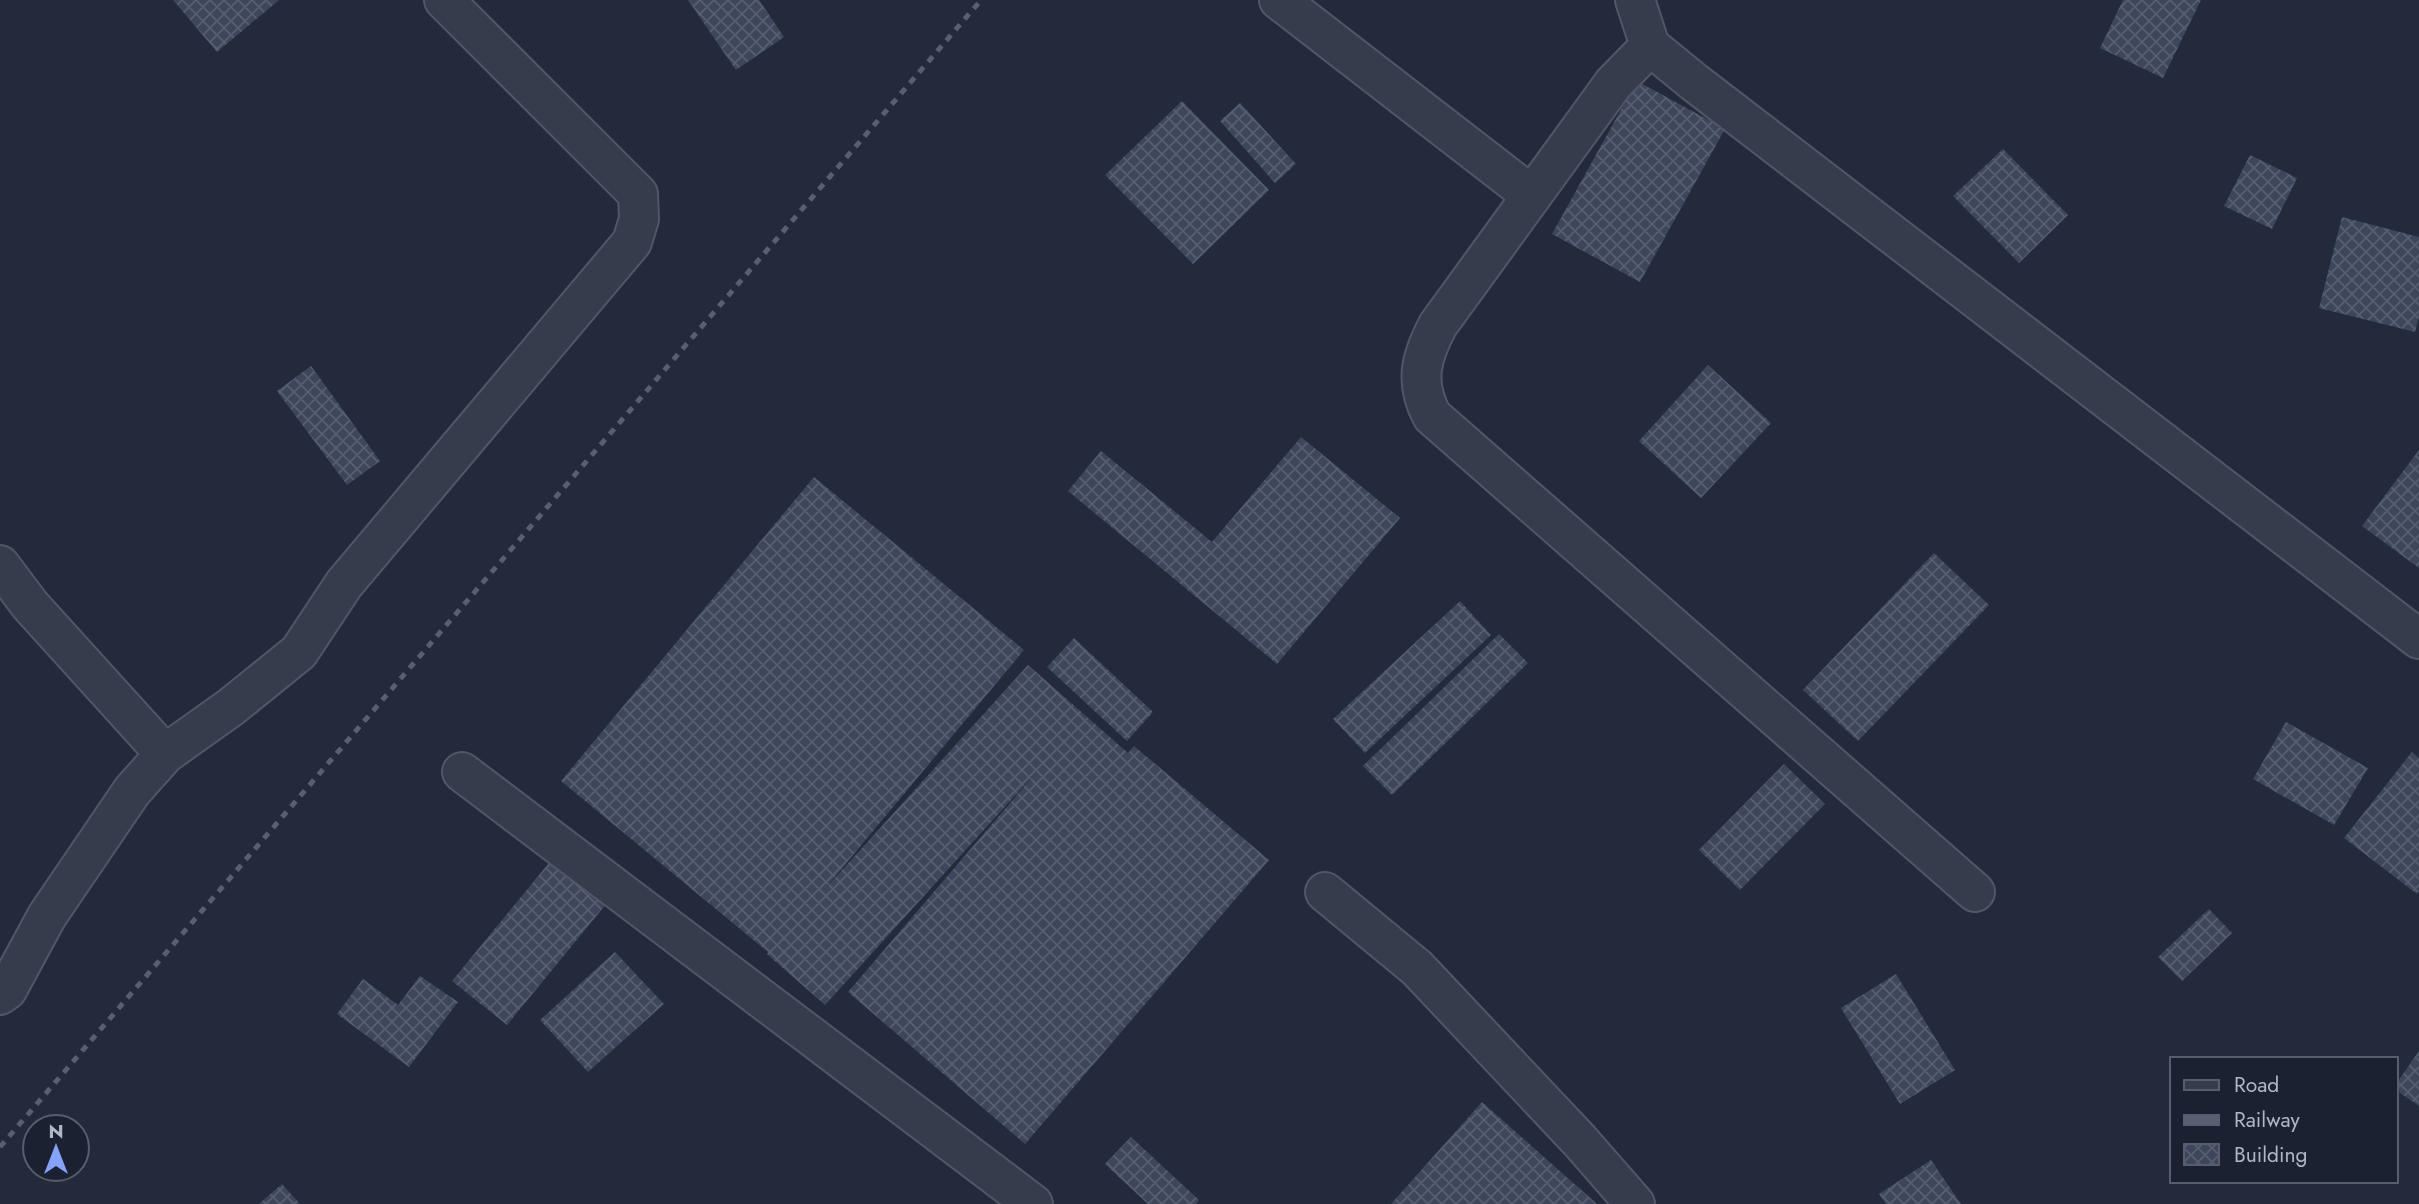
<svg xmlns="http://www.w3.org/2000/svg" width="2419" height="1204" font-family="Jost,sans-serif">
<defs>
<pattern id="building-cross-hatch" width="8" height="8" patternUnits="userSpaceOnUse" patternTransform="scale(1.75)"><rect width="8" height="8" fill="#3e465b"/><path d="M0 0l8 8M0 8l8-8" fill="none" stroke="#585e71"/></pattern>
</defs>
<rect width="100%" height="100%" fill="#222a3b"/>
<path fill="url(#building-cross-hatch)" d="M173,0H279L217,52Z
M688,0H759L784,37L736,70Z
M2123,0H2201L2163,78L2100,48Z
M1637,81L1725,129L1640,282L1552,234Z
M1182,101L1269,190L1193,264L1105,175Z
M1240,103L1296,164L1275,183L1220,121Z
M2003,149L2068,215L2019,263L1953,196Z
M2250,155L2297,178L2272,229L2224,206Z
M2342,217L2419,237V317L2415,332L2319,308Z
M1708,365L1771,423L1701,498L1639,441Z
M311,366L380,461L347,485L277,391Z
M1301,437L1400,518L1277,664L1068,491L1101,451L1212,542Z
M2419,450V568L2362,526Z
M814,477L1024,650L823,891L1028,665L1128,753L1134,746L1269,860L1025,1144L848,992L1040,768L825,1005L767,954L768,952L561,781Z
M1934,553L1989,605L1858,741L1803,690Z
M1460,601L1491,635L1365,753L1333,719Z
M1499,634L1528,663L1392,795L1363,766Z
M1074,638L1153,712L1127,741L1047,667Z
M2286,722L2368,768L2334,825L2253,779Z
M2412,752L2419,758V891L2417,894L2344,838Z
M1784,764L1825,804L1740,890L1699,850Z
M553,858L607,903L507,1025L452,981Z
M2209,909L2232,933L2182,981L2158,957Z
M615,952L664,1004L588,1072L540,1020Z
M1896,974L1955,1070L1900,1104L1841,1008Z
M420,976L458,1002L409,1067L337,1014L363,979L398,1005Z
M2419,1051V1106L2396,1090V1084Z
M1482,1102L1597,1204H1391Z
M1131,1137L1199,1200L1196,1204H1148L1105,1164Z
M1931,1160L1961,1204H1886L1879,1194Z
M282,1184L300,1204H259Z"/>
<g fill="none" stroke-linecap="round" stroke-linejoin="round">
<g stroke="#515766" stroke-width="42">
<path id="minor" d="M1279,0L1531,195
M1635,0L1650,46L1694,82L2419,639
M1650,46L1613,84L1438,325C1421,357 1414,382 1432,416L1975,892
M0,565L30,605L165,754
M462,772L1033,1204
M1325,892L1417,968L1580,1141L1635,1204
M0,995L7,990L47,916L132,791L165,754L231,707L299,652L344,584L632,242L639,219L638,194L444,0"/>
</g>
<use href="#minor" stroke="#363c4b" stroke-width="38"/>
<path stroke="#585f72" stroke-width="5" stroke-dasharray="7 7" stroke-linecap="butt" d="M0,1147L981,0"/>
</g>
<rect x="2170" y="1057" width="228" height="126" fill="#1b2130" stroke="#575d6c" stroke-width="2"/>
<rect x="2184" y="1080" width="35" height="10" fill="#363c4b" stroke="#575d6c" stroke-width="2"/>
<text x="2234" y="1092" font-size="21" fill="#b1b7c7">Road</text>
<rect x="2184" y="1115" width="35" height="10" fill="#585f72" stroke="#575d6c" stroke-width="2"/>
<text x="2234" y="1127" font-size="21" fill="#b1b7c7">Railway</text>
<rect x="2184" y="1144" width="35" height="21" fill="url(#building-cross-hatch)" stroke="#575d6c" stroke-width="2"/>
<text x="2234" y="1162" font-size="21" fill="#b1b7c7">Building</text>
<g transform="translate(56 1148)"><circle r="33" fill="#1b2130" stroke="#575d6c" stroke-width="2"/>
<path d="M0-5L12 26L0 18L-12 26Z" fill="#84a3f9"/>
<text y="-10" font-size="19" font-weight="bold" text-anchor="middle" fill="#b1b7c7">N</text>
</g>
</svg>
